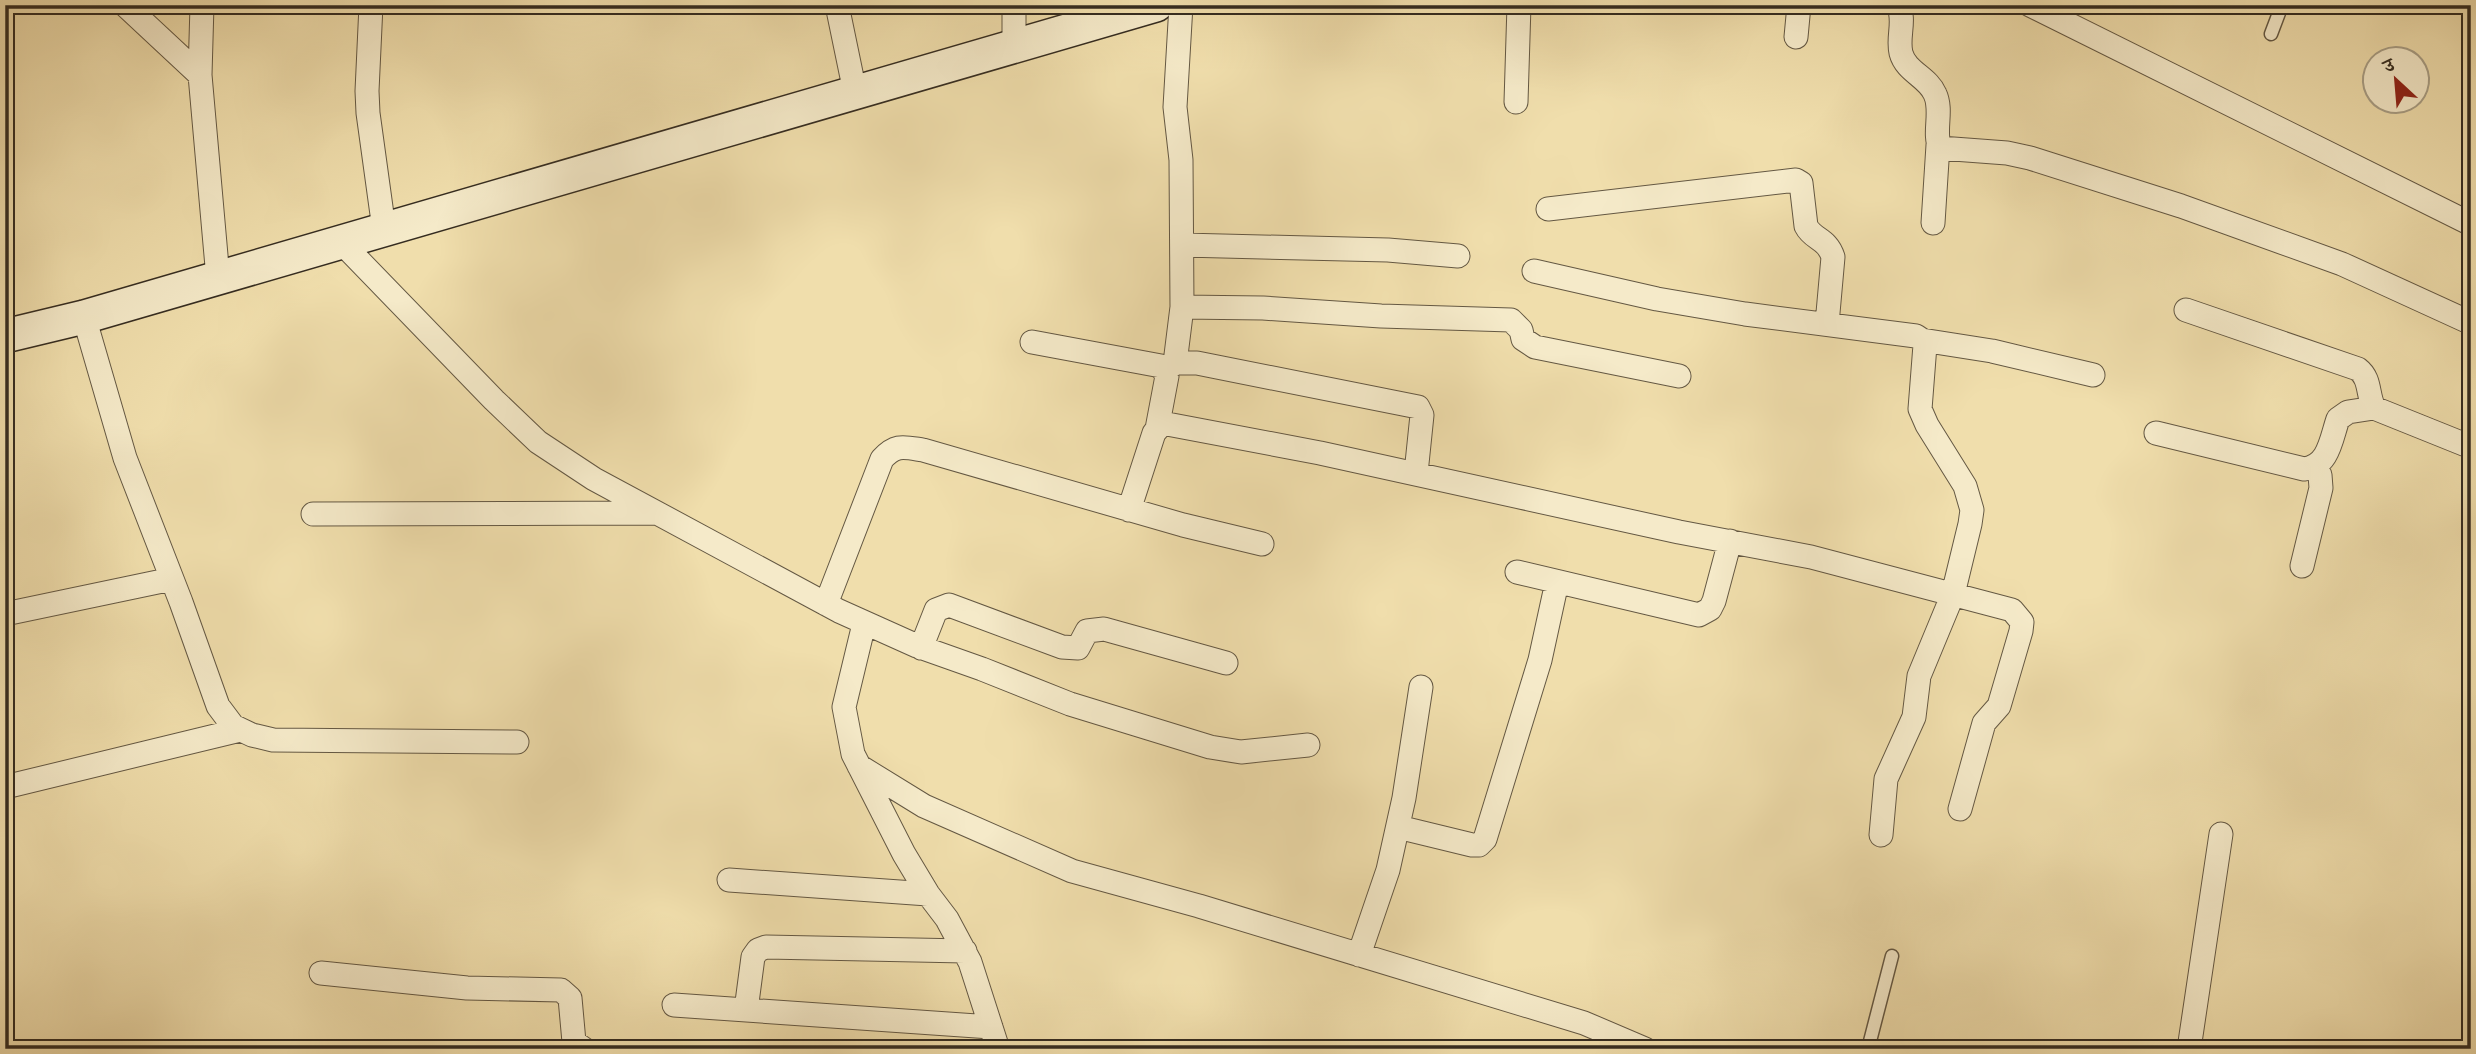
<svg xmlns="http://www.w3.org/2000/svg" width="2476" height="1054" font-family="'Old Standard TT','Noto Serif Devanagari',serif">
<rect width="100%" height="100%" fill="#f0deac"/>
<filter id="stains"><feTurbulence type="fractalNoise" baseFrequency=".00286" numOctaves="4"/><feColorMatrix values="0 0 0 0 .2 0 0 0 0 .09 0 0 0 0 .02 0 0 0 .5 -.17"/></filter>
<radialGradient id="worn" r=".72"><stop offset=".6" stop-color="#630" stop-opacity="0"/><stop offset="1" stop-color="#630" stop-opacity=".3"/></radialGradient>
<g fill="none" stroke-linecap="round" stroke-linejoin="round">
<g stroke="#645843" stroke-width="15">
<path id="lane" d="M2271,34L2282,5
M1868,1049L1892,956"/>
</g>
<g stroke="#645843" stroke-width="25">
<path id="street" d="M125,5L200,75
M202,5L200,75L218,278
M371,5L367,91L368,113L384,229
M837,5L855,92
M1014,5V46
M1898,5C1906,20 1897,37 1901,53C1906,72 1928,77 1935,94C1943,111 1933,132 1940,148L2007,153L2030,158L2181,206L2342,264L2471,323
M2030,5L2471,224
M1796,37L1799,5
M1516,102L1519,5
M1548,209L1796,180L1801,183L1806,226C1813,240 1827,238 1833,257L1827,324
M1933,223L1938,145
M341,242L494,400L538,442L594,479L839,611L917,646L982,669L1070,704L1210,747L1241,752L1308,745
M1183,245L1388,250L1458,256
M1534,271L1657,299L1745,314L1916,336L1922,340L1925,345L1920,409L1927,425L1965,486L1972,510L1970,524L1953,594L1919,676L1914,717L1886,779L1881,835
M1182,307L1263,308L1381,316L1511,320L1521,330L1523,339L1535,347L1679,376
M2186,310L2358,369C2371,379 2367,394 2374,408L2471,447
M84,317L125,458L181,602L218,706L233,726L252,735L273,740L517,742
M1922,340L1992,351L2093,375
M1032,342L1161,366L1167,376L1157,429
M1175,363L1182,307L1181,160L1175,107L1181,5
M1165,371L1175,363H1197L1418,407L1422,415L1416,473
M2156,433L2304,469C2329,466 2331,439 2338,419L2348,412L2374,408
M1129,510L1154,433L1161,425L1167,424L1320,453L1679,532L1811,557L2012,610L2022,622L2021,631L1999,706L1984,723L1960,809
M313,514L657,513
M2302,566L2321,488L2320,475L2313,468
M1517,572L1699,615L1710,609L1714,601L1730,541
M826,604L882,459C896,444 903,447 923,450L1183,525L1262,544
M5,614L172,579
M864,624L844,707L853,754L904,854L928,894L947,919L970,962L998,1049
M921,648L936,610L949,605L1062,647L1078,648L1087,631L1104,629L1226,663
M859,766L924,806L1072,871L1199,906L1584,1023L1645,1049
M5,787L240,730
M1398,827L1472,845H1479L1485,839L1540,660L1557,582
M729,880L928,894
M1359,955L1388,870L1404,798L1421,687
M321,973L467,988L561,990L570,998L574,1042L584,1049
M674,1005L991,1027
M746,1010L753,957L758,950L766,947L965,951
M2189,1049L2221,834"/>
</g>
<g stroke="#352c20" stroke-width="36">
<path id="secondary" d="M5,336L84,317L1156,5"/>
</g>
<use href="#lane" stroke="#f5eac9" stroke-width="12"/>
<use href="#street" stroke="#f5eac9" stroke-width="23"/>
<use href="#secondary" stroke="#f5eac9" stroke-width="33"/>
</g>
<rect width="2476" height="1054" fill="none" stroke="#f0deac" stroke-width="28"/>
<rect x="7" y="7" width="2462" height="1040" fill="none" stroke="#352c20" stroke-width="3.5"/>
<rect x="14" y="14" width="2448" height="1026" fill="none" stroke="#352c20" stroke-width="2"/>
<g transform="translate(2396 80) rotate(334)"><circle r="33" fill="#f5eac9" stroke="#a89e85" stroke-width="2"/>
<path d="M0-5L12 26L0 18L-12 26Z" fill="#8f2418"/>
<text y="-10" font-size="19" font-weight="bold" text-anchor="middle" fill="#352c20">उ</text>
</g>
<rect width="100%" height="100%" filter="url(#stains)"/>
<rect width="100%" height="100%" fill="url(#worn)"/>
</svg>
